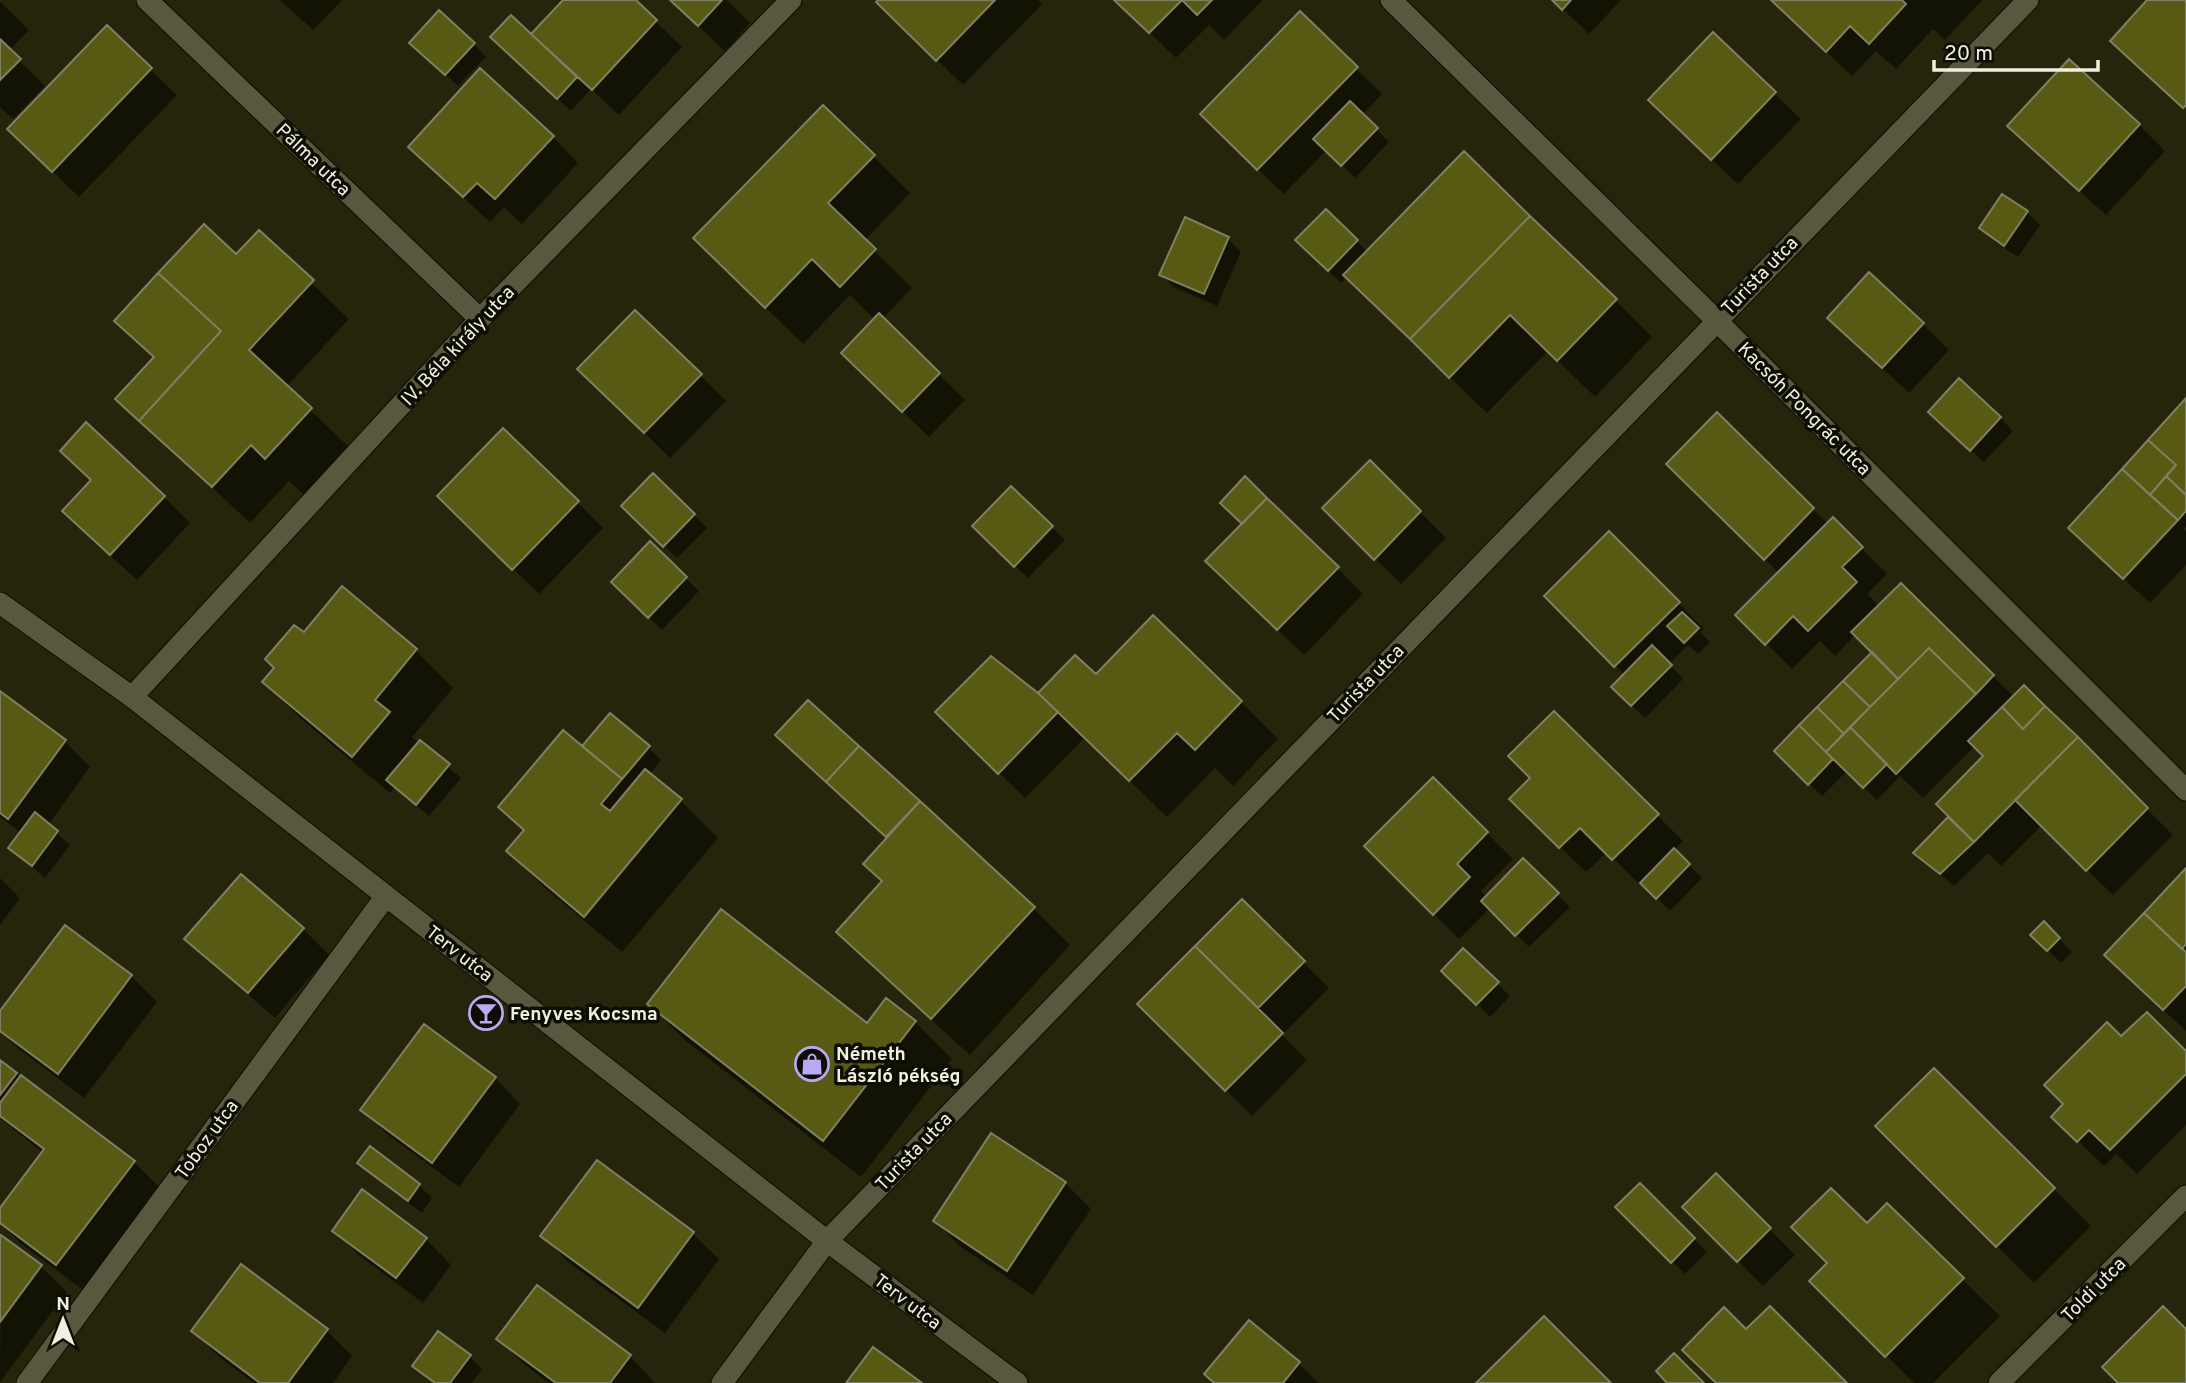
<svg xmlns="http://www.w3.org/2000/svg" width="2186" height="1383" font-family="Overpass,sans-serif">
<rect width="100%" height="100%" fill="#24250b"/>
<path fill="#0007" d="M280,0H342L313,30Z
M565,0H633L682,47L619,115L591,89L571,111L505,50L531,37Z
M671,0H727L750,23L725,51Z
M881,0H1039L1042,4L963,85L878,2Z
M1116,0H1262L1224,40L1209,25L1176,58Z
M1553,0H1621L1589,34Z
M1772,0H1982L1945,40L1933,29L1896,69L1876,51L1852,76Z
M0,2L29,30L9,51L45,86L13,119L0,107Z
M1300,14L1382,94L1362,115L1389,142L1355,178L1327,150L1284,194L1228,140Z
M107,28L177,95L79,197L35,154Z
M1713,34L1801,119L1738,184L1676,126Z
M474,44L486,57L458,86L425,55Z
M2139,125L2165,151L2106,215L2035,151Z
M553,137L578,163L522,224L504,207L490,222L436,173Z
M873,156L910,193L864,241L912,288L882,319L965,400L929,437L843,353L875,320L850,295L803,344L732,275Z
M1326,212L1368,252L1615,300L1652,337L1595,397L1548,351L1487,413L1347,277L1341,283L1297,240Z
M2027,212L2040,225L2018,257L1994,241L1981,228Z
M1186,220L1228,239L1241,252L1217,306L1174,287L1162,275Z
M259,233L349,319L286,387L348,446L304,495L289,481L250,523L118,399L155,359L116,321L236,256Z
M1829,318L1923,324L1949,350L1909,393Z
M700,375L726,401L670,458L606,395Z
M2186,401V527L2184,529L2186,531V565L2150,603L2096,553Z
M1717,415L1828,524L1833,519L1887,574L1867,594L1879,606L1901,585L2014,697L2024,687L2173,835L2113,895L2042,825L2001,866L1988,853L1954,886L1915,853L1951,817L1986,756L1975,746L1923,798L1900,776L1877,800L1847,771L1822,796L1776,751L1874,653L1856,634L1835,656L1820,641L1792,669L1738,615L1779,573L1669,464Z
M2000,418L2013,431L1984,462L1943,425Z
M1370,462L1446,538L1401,584L1324,508Z
M653,475L707,528L677,558L623,506Z
M93,481L164,497L190,523L137,580L90,537Z
M1011,488L1065,540L1028,578L974,526Z
M577,502L603,528L539,594L465,522Z
M1609,534L1704,629L1700,632L1710,642L1698,654L1688,645L1669,664L1683,679L1645,718L1613,687L1625,675L1546,596Z
M650,544L699,591L662,630L613,582Z
M1337,568L1363,594L1304,655L1233,587Z
M342,589L416,651L453,688L412,737L461,778L429,816L395,787L390,793L301,719L264,682Z
M1096,676L1241,702L1278,739L1233,786L1215,768L1167,817L1085,737L1025,798L963,738L1038,696Z
M0,693L65,741L90,767L48,825L70,845L45,878L10,848L21,833L0,817Z
M808,702L1033,908L1070,945L970,1055L875,969L838,932L884,882L888,839L838,792Z
M1554,713L1683,841L1674,850L1702,878L1670,911L1641,882L1639,884L1607,852L1586,872L1512,799L1532,778Z
M649,748L661,760L649,775L681,801L718,838L622,952L545,888L508,851L525,832L500,807L582,749Z
M1433,780L1513,859L1481,891L1487,897L1523,860L1570,907L1529,947L1490,908L1459,939L1366,846Z
M2186,870V1031L2132,981Z
M0,878L20,898L0,925Z
M1242,902L1329,988L1282,1035L1307,1060L1252,1116L1139,1004Z
M2044,924L2072,952L2061,963L2033,935Z
M303,929L329,955L275,1018L213,965L187,939Z
M1463,950L1510,996L1490,1017L1443,971Z
M131,976L157,1002L84,1098L19,1049L0,1031V1014Z
M649,1004L868,1025L915,1022L952,1059L861,1177L686,1041Z
M2121,1039L2186,1053V1125L2137,1174L2116,1154L2104,1166L2054,1117Z
M0,1062L134,1162L160,1188L83,1290L20,1243L0,1223V1210L43,1153L0,1118Z
M1934,1070L2091,1226L2034,1283L1877,1126Z
M495,1078L520,1104L459,1187L388,1135L362,1110Z
M370,1149L419,1185L432,1198L422,1213L372,1175L359,1163Z
M597,1163L693,1234L719,1259L665,1333L568,1262L543,1236Z
M1716,1175L1795,1255L1763,1286L1685,1207Z
M1065,1183L1091,1209L1033,1295L961,1247L935,1221Z
M1640,1185L1707,1252L1685,1274L1618,1207Z
M1887,1206L2000,1316L1933,1383H1914L1812,1281Z
M334,1230L426,1239L451,1265L423,1303L360,1256Z
M1,1238L41,1267L67,1292L0,1382Z
M538,1288L630,1356L655,1383H549L525,1365L499,1339Z
M1249,1323L1299,1364L1319,1383H1215Z
M193,1331H327L352,1356L333,1383H254L219,1357Z
M469,1356L482,1369L472,1383H433L415,1366Z"/>
<path fill="#585913" stroke="#7f8063" stroke-width="2" d="M563,0H636L657,20L592,90L531,34Z
M670,0H722L698,26Z
M878,0H995L936,61L876,2Z
M1114,0H1212L1197,15L1182,0L1149,33Z
M1552,0H1571L1562,10Z
M1771,0H1902L1906,4L1869,44L1850,26L1826,52Z
M2147,0H2186V105L2183,108L2110,41Z
M439,10L475,43L445,75L409,43Z
M1300,11L1358,67L1257,170L1200,114Z
M511,15L577,77L557,99L490,37Z
M107,25L152,68L52,172L7,129Z
M1713,32L1776,92L1711,160L1648,100Z
M0,39L21,59L0,80Z
M2069,59L2140,124L2079,191L2007,126Z
M480,68L554,136L495,199L477,183L463,197L408,147Z
M1350,101L1378,128L1341,166L1313,139Z
M823,105L875,155L828,203L876,249L840,287L812,259L765,308L693,238Z
M1464,151L1530,216L1410,339L1343,275Z
M2002,194L2028,211L2004,246L1979,228Z
M1326,209L1358,240L1328,271L1295,240Z
M1530,216L1617,299L1557,361L1510,315L1449,378L1410,339Z
M1185,217L1229,237L1204,294L1159,275Z
M204,224L236,254L259,230L314,280L249,350L312,408L265,459L251,445L212,487L139,421L221,331L158,273Z
M1869,272L1924,323L1882,368L1827,318Z
M158,273L221,331L139,421L115,399L154,357L114,321Z
M635,310L702,374L644,433L577,369Z
M879,313L940,373L902,412L841,353Z
M1959,378L2001,417L1970,451L1928,412Z
M2186,398V495L2166,476L2176,465L2148,440Z
M1717,412L1814,508L1764,560L1666,464Z
M86,422L165,496L110,555L62,511L91,480L60,451Z
M503,428L579,501L512,570L437,496Z
M2148,440L2176,465L2150,495L2122,469Z
M1370,460L1421,511L1374,560L1322,508Z
M2122,469L2178,520L2123,579L2068,528Z
M653,473L695,514L663,547L621,506Z
M1245,476L1267,498L1242,524L1220,503Z
M2166,476L2186,495V511L2178,520L2150,495Z
M1011,486L1053,526L1014,567L972,526Z
M1267,498L1339,567L1277,630L1205,561Z
M1833,517L1863,547L1842,567L1857,582L1808,631L1793,616L1765,645L1735,615Z
M1609,531L1680,602L1614,667L1544,596Z
M650,541L687,577L648,618L611,582Z
M1901,583L1994,675L1976,694L1929,648L1898,679L1851,632Z
M342,586L417,649L375,700L390,712L352,757L262,682L274,668L265,659L294,625L304,632Z
M1682,612L1699,628L1684,643L1667,626Z
M1153,615L1242,701L1195,750L1177,733L1129,781L1038,693L1075,655L1096,674Z
M1652,645L1672,665L1631,706L1611,687Z
M1929,648L1976,694L1896,774L1850,727Z
M1872,652L1898,679L1870,707L1843,681Z
M991,656L1038,693L1058,712L998,774L935,712Z
M1843,681L1870,707L1844,734L1817,707Z
M2024,685L2045,706L2023,729L2002,707Z
M0,691L66,740L8,819L0,813Z
M808,700L859,746L826,782L775,735Z
M2045,706L2078,737L1974,842L1936,804L1983,756L1968,741L2002,707L2023,729Z
M1817,707L1844,734L1826,752L1799,725Z
M1554,711L1659,814L1612,860L1580,828L1559,848L1509,799L1530,778L1508,756Z
M610,713L650,746L622,779L582,746Z
M1799,725L1833,759L1808,785L1774,751Z
M1850,727L1887,764L1863,788L1826,752Z
M563,730L622,779L601,804L610,811L645,769L682,799L584,917L506,851L524,830L498,807Z
M2078,737L2148,808L2086,871L2015,800Z
M420,740L450,764L416,805L386,780Z
M859,746L920,801L886,837L826,782Z
M1433,777L1488,832L1457,864L1470,877L1433,915L1364,846Z
M920,801L1035,907L931,1019L836,932L882,881L863,864Z
M35,812L58,831L32,866L8,848Z
M1948,817L1974,842L1940,874L1913,853Z
M1674,848L1690,864L1656,899L1640,883Z
M1523,858L1559,893L1515,936L1481,901Z
M2186,868V944L2182,949L2144,913Z
M241,874L304,928L248,993L184,939Z
M1242,899L1305,961L1258,1008L1195,946Z
M721,909L867,1023L886,998L916,1021L823,1141L647,1004Z
M2144,913L2186,952V986L2163,1010L2104,955Z
M2044,921L2060,938L2047,951L2030,935Z
M65,925L132,975L58,1074L0,1031V1011Z
M1195,946L1283,1033L1225,1091L1137,1004Z
M1463,948L1499,982L1476,1005L1441,971Z
M2147,1012L2186,1051V1074L2110,1150L2089,1130L2077,1142L2051,1117L2063,1104L2044,1085L2107,1022L2121,1036Z
M424,1024L496,1077L432,1163L360,1110Z
M0,1060L17,1073L0,1095Z
M1934,1068L2055,1188L1996,1247L1875,1126Z
M21,1075L135,1161L56,1265L0,1223V1208L44,1149L0,1116V1103Z
M991,1133L1066,1182L1007,1271L933,1221Z
M370,1146L420,1184L408,1201L357,1163Z
M597,1160L694,1232L638,1308L540,1236Z
M1716,1173L1771,1228L1737,1262L1682,1207Z
M1640,1183L1695,1238L1671,1263L1615,1207Z
M1831,1188L1867,1223L1887,1203L1964,1278L1885,1357L1809,1281L1827,1263L1791,1227Z
M362,1189L427,1238L396,1278L332,1231Z
M1,1235L42,1265L0,1322V1236Z
M241,1264L328,1329L288,1383H260L191,1331Z
M537,1285L631,1355L610,1383H556L496,1339Z
M1770,1306L1847,1383H1716L1682,1350L1724,1307L1746,1329Z
M2163,1306L2186,1329V1383H2118L2102,1367Z
M1544,1316L1611,1383H1476Z
M1249,1320L1300,1362L1283,1383H1214L1204,1374Z
M438,1331L471,1355L450,1383H435L412,1366Z
M873,1347L922,1383H846Z
M1674,1353L1704,1383H1667L1656,1371Z"/>
<g fill="none" stroke-linecap="round" stroke-linejoin="round">
<g stroke="#0d0d00" stroke-width="23">
<path id="minor" d="M147,0L480,319
M1391,0L1716,320L2186,790
M0,603L132,697L827,1241L1017,1383
M132,697L480,319L791,0
M27,1383L386,896
M722,1383L827,1241L2028,0
M1999,1383L2186,1196"/>
</g>
<use href="#minor" stroke="#57583d" stroke-width="21"/>
</g>
<defs>
<g id="bar-ring" transform="scale(1.75)"><circle r="9.5" fill="#0d0d04" stroke="#baaaf6" stroke-width="1.5"/><path d="M-6-5H6L.8 .8V4.5H3.5V6h-7V4.5H-.8V.8Z" fill="#baaaf6"/></g>
<g id="shop-ring" transform="scale(1.75)"><circle r="9.5" fill="#0d0d04" stroke="#baaaf6" stroke-width="1.5"/><path d="M-5-2.5h2.3a2.7 3.5 0 0 1 5.4 0H5L5.5 6h-11ZM-1.5-2.5h3a1.5 2.3 0 0 0-3 0Z" fill="#baaaf6"/></g>
</defs>
<g fill-rule="evenodd">
<use href="#bar-ring" x="486" y="1013"/>
<use href="#shop-ring" x="812" y="1064"/>
</g>
<g text-anchor="middle" stroke-width="7" stroke-linejoin="round" paint-order="stroke">
<g font-size="19" fill="#eff0e0" stroke="#0d0d04">
<text transform="translate(314 159) rotate(44)" y="7">Pálma utca</text>
<text transform="translate(1759 275) rotate(-46)" y="7">Turista utca</text>
<text transform="translate(457 345) rotate(-47)" y="7">IV. Béla király utca</text>
<text transform="translate(1805 408) rotate(45)" y="7">Kacsóh Pongrác utca</text>
<text transform="translate(1365 683) rotate(-46)" y="7">Turista utca</text>
<text transform="translate(460 953) rotate(38)" y="7">Terv utca</text>
<text transform="translate(206 1139) rotate(-54)" y="7">Toboz utca</text>
<text transform="translate(913 1151) rotate(-46)" y="7">Turista utca</text>
<text transform="translate(2093 1289) rotate(-45)" y="7">Toldi utca</text>
<text transform="translate(908 1301) rotate(37)" y="7">Terv utca</text>
</g>
<g font-size="19" font-weight="bold" fill="#eff0e0" stroke="#0d0d04" text-anchor="start">
<text x="510" y="1020">Fenyves Kocsma</text>
<text x="836" y="1060">Németh<tspan x="836" dy="22">László pékség</tspan></text>
</g>
</g>
<g transform="translate(63 1320)" stroke="#0d0d04" stroke-width="5" paint-order="stroke">
<path d="M0-5L12 26L0 18L-12 26Z" fill="#eff0e0"/>
<text y="-10" font-size="19" font-weight="bold" text-anchor="middle" fill="#eff0e0">N</text>
</g>
<path d="M1934 60v10h164v-10" fill="none" stroke="#eff0e0" stroke-width="3.5"/>
<text x="1944" y="60" font-size="21" fill="#eff0e0" stroke="#0d0d04" stroke-width="5" paint-order="stroke">20 m</text>
</svg>
